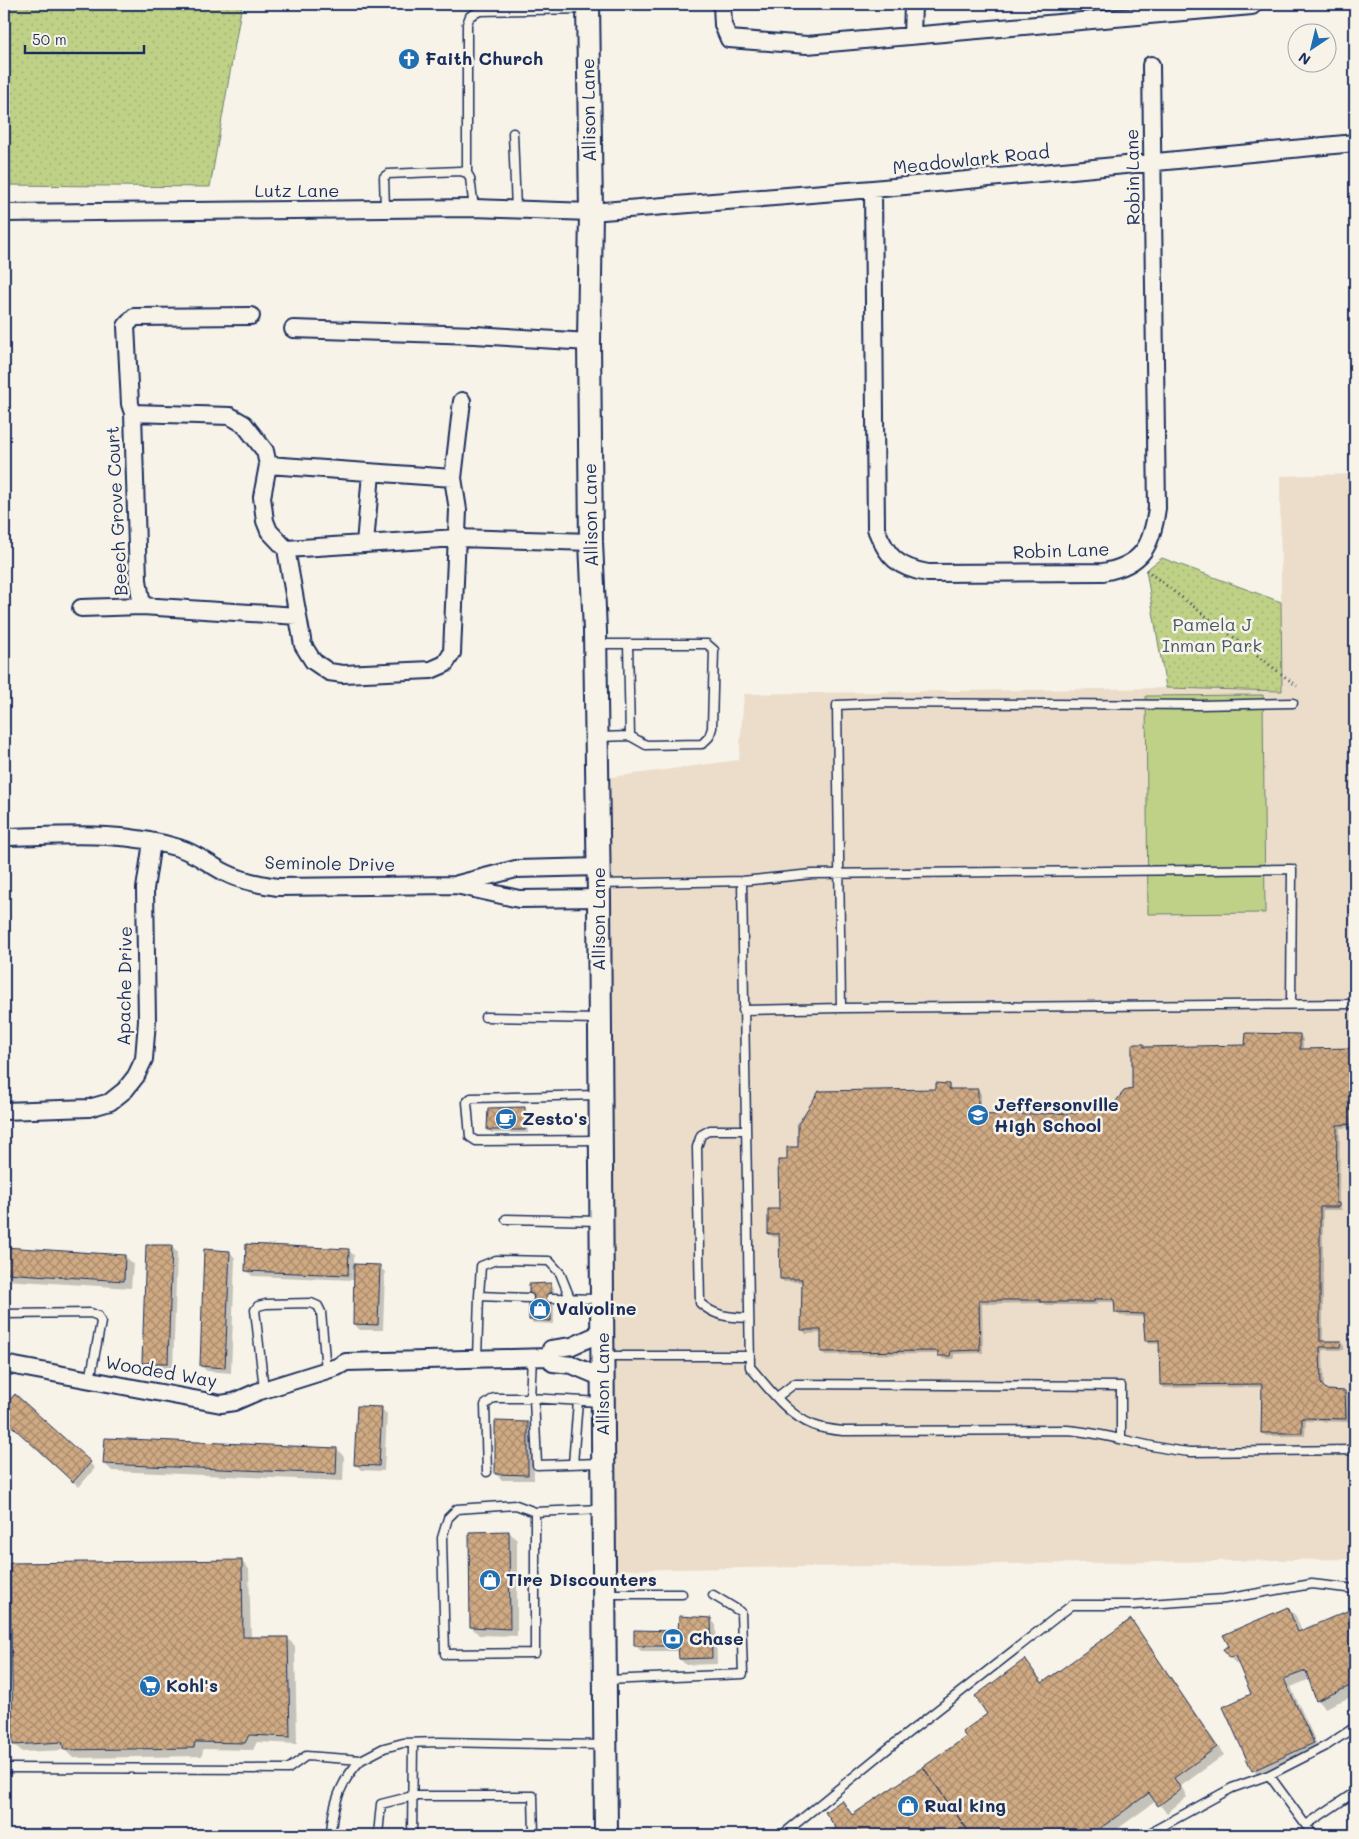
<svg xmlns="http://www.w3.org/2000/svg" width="1359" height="1839" font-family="Mali,sans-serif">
<defs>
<pattern id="grass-dots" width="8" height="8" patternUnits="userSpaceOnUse" patternTransform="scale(1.25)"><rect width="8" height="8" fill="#bfd186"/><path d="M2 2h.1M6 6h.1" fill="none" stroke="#a4b476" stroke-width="1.8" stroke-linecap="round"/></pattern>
<pattern id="building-cross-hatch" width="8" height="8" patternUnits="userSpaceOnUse" patternTransform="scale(1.25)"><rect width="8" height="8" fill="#d0aa82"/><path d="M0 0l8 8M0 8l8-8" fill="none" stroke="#a88b6e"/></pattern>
</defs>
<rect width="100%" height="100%" fill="#f7f3e8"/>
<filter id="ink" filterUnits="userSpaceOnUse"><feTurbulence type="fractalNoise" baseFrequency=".02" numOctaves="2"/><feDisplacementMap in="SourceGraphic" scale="10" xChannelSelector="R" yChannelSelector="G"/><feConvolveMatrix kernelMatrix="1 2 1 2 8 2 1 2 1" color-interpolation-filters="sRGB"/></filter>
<g filter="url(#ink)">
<path fill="#ebddc9" d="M1355,474V1559L605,1570L597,779L739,760L744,694L1166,688L1282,691L1280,476Z"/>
<path fill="url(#grass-dots)" stroke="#6d8072" d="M4,4H242L210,187L4,185Z
M1162,558L1281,602L1282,691L1166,688L1146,570Z"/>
<path fill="#bfd186" stroke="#6d8072" d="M1263,695L1265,913L1148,914L1146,696Z"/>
<path fill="#0003" d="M1300,1035L1303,1039V1050H1355V1127L1340,1128L1339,1204L1342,1210H1323V1342H1341L1344,1346V1350H1323L1324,1389L1327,1391L1345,1392L1348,1395L1349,1422L1306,1421L1305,1436H1266L1262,1433L1263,1387L1164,1388L1161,1384L1160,1344H1149L1146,1340L1145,1317L1120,1316L1117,1313L1116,1302H1097V1305H1045L1043,1303L982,1304L983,1353L954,1354V1359H943L939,1354L825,1355L822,1351V1333L806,1334L803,1330V1282H784L781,1279V1237H773L770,1233L780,1210L788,1161L800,1149L948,1085L952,1090H978L981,1094V1116L1079,1114L1113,1107L1133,1090L1143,1046L1145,1048L1247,1046Z
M525,1109L528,1112V1133H492L488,1130Z
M171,1246L177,1252L173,1368H149L144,1362Z
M4,1249L125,1256L133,1264L131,1288L4,1280Z
M348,1250L354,1255V1266H379L385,1272L383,1330H360L354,1324L355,1280L252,1276L246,1270Z
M230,1252L235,1258L231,1373L207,1371L201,1366Z
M550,1284L554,1288V1324L533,1323L530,1320Z
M15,1395L95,1468L79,1487L4,1418V1407Z
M381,1409L387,1414L384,1471L361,1470L355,1464Z
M527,1423L533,1429L534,1480H502L496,1474Z
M337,1449L344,1457L343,1481L112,1471L104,1463Z
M509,1532L517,1540V1636L479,1635L471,1627Z
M241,1561L249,1569L251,1638H287L295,1646L297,1744L257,1742L253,1750L203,1749L202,1756L73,1758L65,1750L22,1752L14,1744Z
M1288,1608L1296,1616L1302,1632L1354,1610L1355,1611V1695L1325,1708L1318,1700L1310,1679L1291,1687L1320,1751L1261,1778L1253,1770L1252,1694L1240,1664L1238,1665L1230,1658Z
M711,1619L716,1625L717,1664L686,1665L680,1659L679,1651H641L636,1646L679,1633Z
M1131,1621L1138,1629L1224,1755L1181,1786L1187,1797L1167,1813L1156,1801L1109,1835H827L838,1828L842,1802L854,1816L967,1737L988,1714L1025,1661L1044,1683Z
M498,1831L502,1835H462V1832Z"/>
<path fill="url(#building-cross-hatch)" stroke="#1b2f5e" d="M1246,1033L1300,1034V1049L1355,1048V1124L1337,1125L1336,1203H1339V1207H1320V1341H1341L1340,1347H1320L1321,1384L1327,1390L1345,1391L1346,1419L1302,1418V1433H1261L1262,1384L1160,1385L1159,1340L1145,1341L1143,1314L1115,1313L1114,1299H1094V1302H1040V1300H979L980,1350L951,1351L950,1356H938V1351L821,1352V1330H801L802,1279H780L779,1234H768V1209H779L778,1160H787V1147H798V1124L819,1091L936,1089V1083L949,1084V1089H978V1115L1077,1113L1078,1107L1112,1106L1124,1091L1132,1089V1044H1144V1047L1245,1045Z
M525,1107V1130H487L488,1108Z
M246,1244L349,1249L348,1275L245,1271Z
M146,1245H172L168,1363H142Z
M4,1247L125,1255L124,1281L4,1273Z
M204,1249L230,1251L225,1368L200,1366Z
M354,1264L380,1265L378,1325L353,1324Z
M551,1283V1321L529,1320V1284Z
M15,1394L91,1462L73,1482L4,1419V1406Z
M357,1406L382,1407L379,1466L354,1465Z
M495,1421L528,1422V1475L495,1474Z
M105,1438L337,1448L336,1474L103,1464Z
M509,1531L510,1629L470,1627L469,1532Z
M242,1560L243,1637H288L290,1737L249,1735L245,1743L195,1742L194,1748L64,1750L62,1742L13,1745L10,1563Z
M1288,1607L1298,1632L1354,1608L1355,1684L1316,1701L1306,1671L1284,1679L1314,1743L1252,1771L1223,1707L1251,1694L1235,1656L1229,1658L1223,1649L1229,1646L1223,1635Z
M679,1616L711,1618L712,1658L679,1659L678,1646H634V1630L678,1631Z
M1131,1619L1217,1747L1174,1778L1181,1789L1158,1806L1149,1793L1091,1835H971L923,1767L966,1737L962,1732L987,1714L975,1696L1025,1659L1042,1683Z
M923,1767L971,1835H825L836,1828L825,1812L842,1800L852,1815Z
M498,1830V1835H521H461V1831Z"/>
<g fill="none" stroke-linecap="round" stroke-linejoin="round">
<g stroke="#1b2f5e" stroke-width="11">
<path id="lane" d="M513,133L516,210
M467,173V24L470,16L480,11L587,9
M385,209L384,177L388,174L460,171L467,173L470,178L474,208
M597,644H707L714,650L712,728L709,737L702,744L646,745L630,736L598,737
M628,644L630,736
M742,881L750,1367C768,1387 787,1415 813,1425C823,1429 833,1430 843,1431L1067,1430C1109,1433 1149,1449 1191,1452L1355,1450
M601,884L742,881L812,874L1292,869L1291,1004
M841,1008L837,705L884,703L1200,705L1293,703
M743,1010L841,1008L1355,1004
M485,1017L598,1019
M598,1095L471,1098L467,1102L470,1137L476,1141L600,1140
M746,1130H710L701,1135L697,1147L700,1303C716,1317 729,1317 749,1318
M506,1219L600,1221
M479,1296L481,1266L496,1260L549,1261L560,1273L570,1298
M551,1298L599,1299
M4,1314L91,1313L98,1316L101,1322L90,1380
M605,1356H750
M477,1358L479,1296L529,1298
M264,1389L255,1310L258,1306L266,1304L311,1303L318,1306L321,1312L326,1371
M777,1397L794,1384L1121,1386V1439
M530,1398L601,1402
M534,1398L537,1465L600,1463
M573,1464L578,1401
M487,1472L485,1405L494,1398H530L532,1358
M535,1512V1653L445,1654L442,1538L448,1518L457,1509L516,1505L535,1512L602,1509
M607,1594H682
M607,1680L743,1674L741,1612L713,1595
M4,1768L288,1769L306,1756L361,1760L384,1748L403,1743L440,1742L604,1745
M1269,1775L1313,1835
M1306,1825L1355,1792
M331,1835C332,1806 340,1781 361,1760
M378,1835L381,1804L413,1796H533L534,1835
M412,1835L413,1743
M782,1835L890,1747L1072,1605H1132L1224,1599L1312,1584L1355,1589
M1146,1835L1232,1788L1269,1775L1326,1746L1355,1727"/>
</g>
<g stroke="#1b2f5e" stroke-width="20">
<path id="street" d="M722,4L723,25L729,39L807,45L1252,6V4
M912,36L913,4
M873,189L876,529C887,557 898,568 928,573L1103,572C1143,565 1152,545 1157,508L1151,65
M4,213L474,208L591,212L873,189L1355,143
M251,316L134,317L126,326L130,404L133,413L230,416L244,424L265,451L268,465L262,497L265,521L269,531L286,549L303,645L313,661L329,672L343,674L431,670L445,664L452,653L458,510L453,478L462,401
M293,329L475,335L589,342
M133,413L138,580L142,606
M268,465L453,478
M365,544L371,473
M286,549L457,538L591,542
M81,608L142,606L298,616
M4,837C62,836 122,830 179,848C196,853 210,865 226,873C242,881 260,884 277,887L456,885L519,899L599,898
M458,884L516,869L599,867
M4,1111L89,1108L110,1102L125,1090L136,1076L144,1059L147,1021L145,889L152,842
M603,1332L572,1346L551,1349L550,1357L553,1363L572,1365L603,1378
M4,1364L221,1404L234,1402L257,1392L337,1367L346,1362L550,1357"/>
</g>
<g stroke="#1b2f5e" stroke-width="26">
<path id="secondary" d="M588,4L591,212L589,342L591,542L595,631L599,898L606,1835"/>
</g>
<path stroke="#1b2f5e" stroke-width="3" stroke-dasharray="1 4" stroke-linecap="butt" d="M1146,570L1297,686"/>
<use href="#lane" stroke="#f7f3e8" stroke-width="8"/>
<use href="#street" stroke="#f7f3e8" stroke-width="16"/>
<use href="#secondary" stroke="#f7f3e8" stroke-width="22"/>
</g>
</g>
<defs>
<g id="church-disc" transform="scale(1.125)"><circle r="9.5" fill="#1f6fb2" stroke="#f7f3e8"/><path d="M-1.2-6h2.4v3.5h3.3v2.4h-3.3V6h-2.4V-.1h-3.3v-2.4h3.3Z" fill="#fff"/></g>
<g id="school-disc" transform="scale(1.125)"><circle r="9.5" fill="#1f6fb2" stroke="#f7f3e8"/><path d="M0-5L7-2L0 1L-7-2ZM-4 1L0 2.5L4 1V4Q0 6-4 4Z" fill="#fff"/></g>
<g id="cafe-disc" transform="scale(1.125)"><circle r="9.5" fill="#1f6fb2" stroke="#f7f3e8"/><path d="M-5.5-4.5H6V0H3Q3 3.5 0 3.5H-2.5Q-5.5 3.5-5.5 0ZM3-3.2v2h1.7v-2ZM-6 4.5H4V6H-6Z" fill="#fff"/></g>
<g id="shop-disc" transform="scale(1.125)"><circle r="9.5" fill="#1f6fb2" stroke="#f7f3e8"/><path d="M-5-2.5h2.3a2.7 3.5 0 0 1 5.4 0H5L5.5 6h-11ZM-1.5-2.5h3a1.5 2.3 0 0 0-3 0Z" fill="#fff"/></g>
<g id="bank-disc" transform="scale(1.125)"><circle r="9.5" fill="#1f6fb2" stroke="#f7f3e8"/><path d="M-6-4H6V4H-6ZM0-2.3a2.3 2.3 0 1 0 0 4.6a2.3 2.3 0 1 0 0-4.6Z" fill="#fff"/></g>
<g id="supermarket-disc" transform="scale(1.125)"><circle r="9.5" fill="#1f6fb2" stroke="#f7f3e8"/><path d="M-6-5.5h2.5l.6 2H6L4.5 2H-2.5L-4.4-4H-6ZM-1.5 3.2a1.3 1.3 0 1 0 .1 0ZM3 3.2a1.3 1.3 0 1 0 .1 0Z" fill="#fff"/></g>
</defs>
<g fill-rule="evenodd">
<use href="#church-disc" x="409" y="59"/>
<use href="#school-disc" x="978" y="1115"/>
<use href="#cafe-disc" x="506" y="1119"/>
<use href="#shop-disc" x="540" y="1309"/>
<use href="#shop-disc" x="490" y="1580"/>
<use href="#bank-disc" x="673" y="1639"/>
<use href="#supermarket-disc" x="150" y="1686"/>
<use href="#shop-disc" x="908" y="1806"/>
</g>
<g text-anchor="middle" stroke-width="5" stroke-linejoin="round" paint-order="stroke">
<g font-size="18" font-weight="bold" fill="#1b2f5e" stroke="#f7f3e8" text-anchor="start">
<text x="425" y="65">Faith Church</text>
<text x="994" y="1111">Jeffersonville<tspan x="994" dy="21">High School</tspan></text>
<text x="522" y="1125">Zesto's</text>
<text x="556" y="1315">Valvoline</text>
<text x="506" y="1586">Tire Discounters</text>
<text x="689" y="1645">Chase</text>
<text x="166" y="1692">Kohl's</text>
<text x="924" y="1812">Rual king</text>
</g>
<g font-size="18" fill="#1b2f5e" stroke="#f7f3e8">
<text transform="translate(589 110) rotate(-91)" y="6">Allison Lane</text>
<text transform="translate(971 160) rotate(-6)" y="6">Meadowlark Road</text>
<text transform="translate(1133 177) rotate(-91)" y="6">Robin Lane</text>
<text x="297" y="197">Lutz Lane</text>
<text transform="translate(117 511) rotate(-93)" y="6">Beech Grove Court</text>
<text transform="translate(591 515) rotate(-91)" y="6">Allison Lane</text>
<text transform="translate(1061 551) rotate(-2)" y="6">Robin Lane</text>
<text transform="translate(330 864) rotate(1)" y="6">Seminole Drive</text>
<text transform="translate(599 919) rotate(-90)" y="6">Allison Lane</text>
<text transform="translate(125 986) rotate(-89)" y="6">Apache Drive</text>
<text transform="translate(161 1372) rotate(10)" y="6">Wooded Way</text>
<text transform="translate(603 1384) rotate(-90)" y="6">Allison Lane</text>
</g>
<g font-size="18" fill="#445868" stroke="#f7f3e8">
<text x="1212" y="631">Pamela J<tspan x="1212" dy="21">Inman Park</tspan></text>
</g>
</g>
<rect width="1359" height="1839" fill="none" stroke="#f7f3e8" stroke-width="20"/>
<rect x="10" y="10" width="1339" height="1819" fill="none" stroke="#1b2f5e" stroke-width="2" filter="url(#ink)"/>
<g transform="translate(1312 48) rotate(215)"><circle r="24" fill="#f7f3e8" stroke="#9fa5b1"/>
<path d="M0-4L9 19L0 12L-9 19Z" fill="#1f6fb2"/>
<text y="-8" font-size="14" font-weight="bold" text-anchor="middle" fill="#1b2f5e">N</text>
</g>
<path d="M25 45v8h119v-8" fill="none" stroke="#1b2f5e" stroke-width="2.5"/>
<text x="32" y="45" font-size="15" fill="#1b2f5e" stroke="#f7f3e8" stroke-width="4" paint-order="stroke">50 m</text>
</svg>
